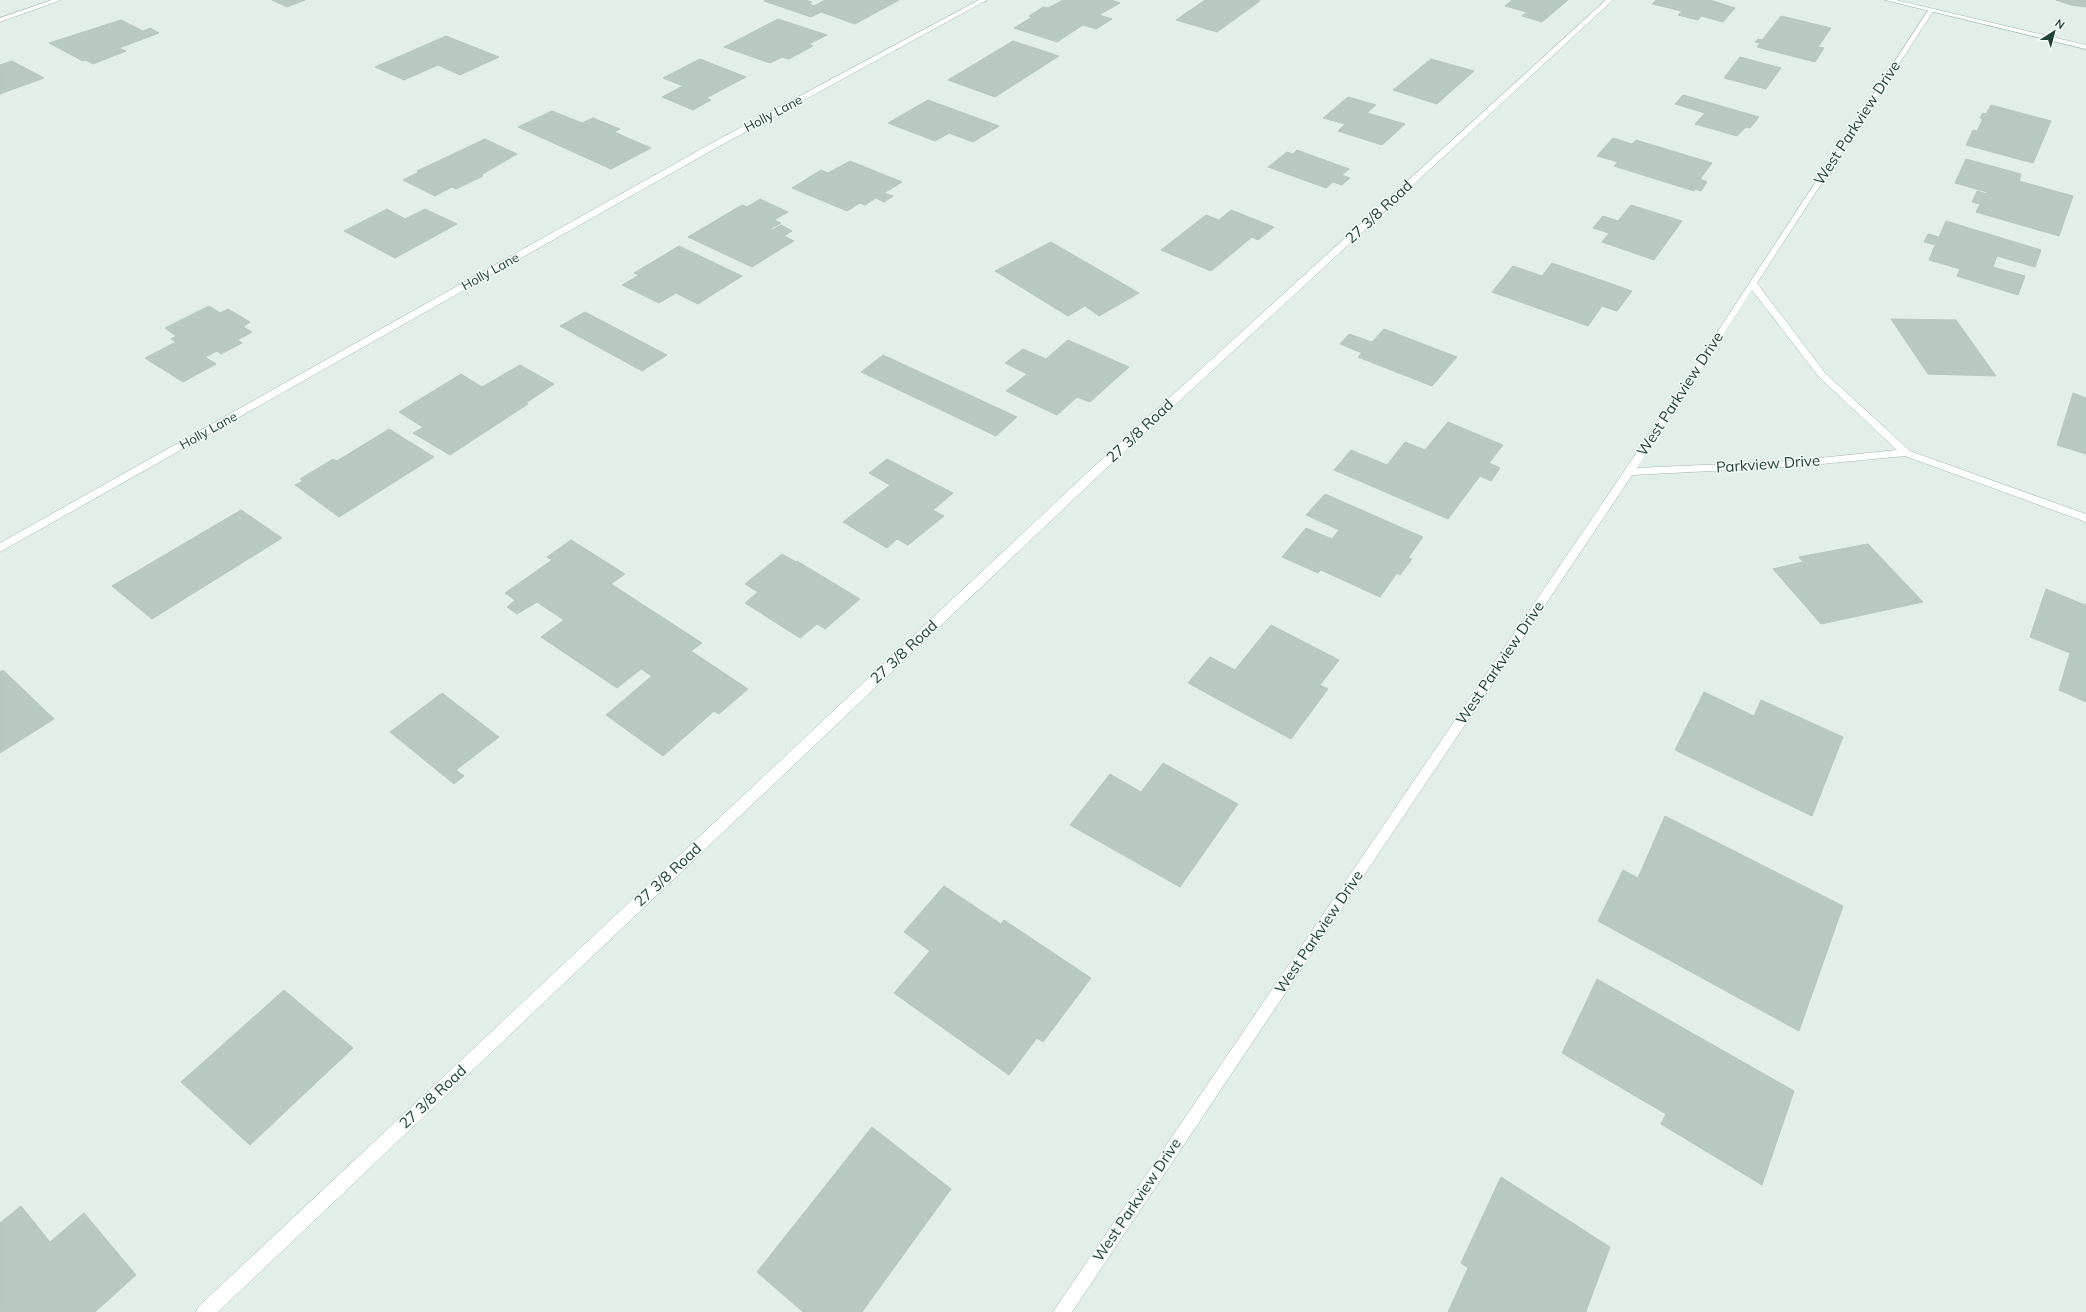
<svg xmlns="http://www.w3.org/2000/svg" width="2086" height="1312" font-family="Mulish,sans-serif">
<rect width="100%" height="100%" fill="#e2eee8"/>
<path fill="#b7c9c1" stroke="#b4c8bf" d="M272,0H305L287,7Z
M767,0H805L812,2L809,4L814,6L825,0H899L855,24L821,12L811,17L764,1Z
M1063,0H1112L1120,3L1099,15L1112,19L1096,29L1083,25L1057,42L1014,28L1032,17L1029,16L1043,7L1048,8Z
M1205,0H1258L1260,1L1217,32L1176,20Z
M1512,0H1568L1542,22L1522,16L1527,12L1505,6Z
M1656,0H1710L1735,8L1723,22L1701,16L1698,20L1678,15L1682,11L1652,4Z
M2056,0H2086V7L2071,5Z
M1781,16L1831,28L1818,47L1824,48L1815,62L1757,47L1760,43L1755,42L1758,39L1762,40Z
M778,19L827,35L809,44L813,46L789,59L782,57L770,63L724,47Z
M121,20L143,31L150,28L159,33L119,48L126,51L93,64L86,60L83,61L49,43Z
M446,36L499,57L460,75L438,65L404,80L375,67Z
M1013,41L1059,56L995,97L948,80Z
M1740,57L1781,68L1766,89L1724,78Z
M700,59L746,77L706,98L711,100L693,110L662,97L683,86L663,78Z
M1431,59L1474,71L1437,104L1393,90Z
M12,61L44,78L0,94V65Z
M1683,95L1759,117L1750,128L1746,127L1737,136L1695,124L1705,113L1675,104Z
M1348,97L1376,105L1367,113L1405,124L1382,145L1338,131L1345,124L1323,118Z
M928,100L999,126L973,142L949,133L935,141L888,123Z
M1991,105L2051,121L2033,163L1966,145L1973,130L1977,131L1983,119L1980,118L1983,113L1986,114Z
M552,111L582,123L593,118L620,129L614,132L651,148L611,169L518,127Z
M1613,138L1632,144L1636,140L1712,163L1700,179L1707,182L1701,191L1695,189L1694,191L1614,166L1618,162L1597,156Z
M485,139L517,154L481,175L483,176L456,189L452,187L435,196L403,180L419,172L417,171Z
M1297,150L1349,169L1342,175L1350,178L1342,185L1333,182L1326,188L1268,167L1287,152L1293,154Z
M1966,159L2021,174L2019,181L2073,196L2059,236L1976,212L1980,204L1972,202L1977,191L1987,194V192L1955,183Z
M850,161L902,182L884,193L893,196L884,202L876,198L865,205L860,203L847,211L792,188L821,170L828,173Z
M760,199L788,212L774,220L781,223L770,229L772,230L781,225L792,231L784,236L794,241L752,267L688,237L742,205L747,207Z
M1631,205L1682,221L1654,260L1602,242L1609,233L1593,228L1603,216L1618,221Z
M387,209L405,219L425,209L457,224L395,258L344,231Z
M1231,210L1274,227L1258,240L1252,237L1211,271L1161,250L1206,215L1219,220Z
M1946,221L2041,250L2035,267L1997,256L1993,267L2025,276L2018,295L1957,276L1960,269L1929,260L1935,245L1924,242L1928,234L1939,237Z
M1051,242L1139,293L1099,316L1085,306L1068,316L995,271Z
M679,246L742,276L698,304L676,293L659,303L622,285L639,275L634,273Z
M1552,263L1632,291L1617,311L1602,306L1588,326L1492,292L1513,266L1542,276Z
M209,306L220,313L228,309L250,322L243,327L252,332L237,340L242,343L221,354L217,351L205,357L216,364L183,382L145,358L176,342L171,339L176,336L165,328Z
M585,312L667,355L642,371L560,326Z
M1891,319L1956,320L1996,376L1928,374Z
M1384,329L1457,357L1432,386L1358,357L1362,353L1340,344L1349,334L1372,342Z
M1068,340L1129,367L1090,402L1077,397L1057,415L1006,391L1027,374L1005,363L1023,349L1046,359Z
M883,355L1017,417L996,436L861,372Z
M520,365L554,384L526,403L528,404L450,455L413,433L423,427L399,412L461,374L482,387Z
M2073,393L2086,398V454L2057,445Z
M1448,422L1503,445L1489,463L1500,468L1491,481L1480,476L1448,519L1334,470L1351,450L1387,465L1405,442L1425,450Z
M389,429L434,457L339,517L295,485L303,481L300,479L333,459L337,461Z
M887,459L953,493L933,510L944,516L908,545L897,539L887,548L843,522L890,485L869,473Z
M1325,494L1423,537L1408,558L1412,559L1400,575L1397,573L1380,597L1321,570L1318,573L1282,557L1306,528L1332,539L1339,530L1306,515Z
M241,510L282,538L152,619L112,586Z
M571,540L625,574L611,584L702,643L691,651L748,689L719,714L714,711L663,756L606,715L652,676L641,669L617,688L541,637L564,620L537,602L517,614L507,607L515,600L505,593L552,560L547,557Z
M1868,544L1923,602L1821,624L1773,569L1803,562L1799,557Z
M782,554L796,562L797,561L860,599L825,629L817,624L800,638L745,603L758,592L745,584Z
M2046,589L2085,605L2086,603V702L2059,690L2070,653L2030,637Z
M1271,625L1339,660L1320,685L1328,689L1291,739L1188,683L1210,657L1235,670Z
M3,670L54,719L0,753V672Z
M1704,692L1754,716L1761,700L1843,737L1812,816L1675,750Z
M442,693L499,737L456,770L464,776L454,784L390,732Z
M1163,763L1238,804L1180,887L1070,825L1110,774L1141,792Z
M1665,816L1843,906L1799,1031L1598,921L1623,870L1638,878Z
M944,886L1001,924L1004,920L1091,978L1043,1042L1037,1038L1009,1075L894,993L930,951L904,932Z
M1597,979L1794,1091L1762,1185L1661,1124L1666,1114L1562,1053Z
M284,990L353,1048L250,1145L181,1082Z
M872,1127L951,1189L862,1312H803L757,1272Z
M1501,1177L1610,1247L1586,1311L1587,1312H1448L1468,1268L1461,1263Z
M21,1206L50,1242L84,1213L136,1275L95,1312H0V1223Z"/>
<g fill="none" stroke-linecap="round" stroke-linejoin="round">
<g stroke="#a4b7af" stroke-width="1">
<path id="street" d="M52,0H61L0,22V18Z
M979,0H987L716,148L0,552V543L710,144Z
M1606,0H1613L1096,478L218,1312H196L199,1306L1088,472Z
M1929,9L1934,10L1757,283L1825,373L1910,451L2086,514V522L1905,456L1790,467L1632,475L1072,1312H1053L1682,386ZM1752,290L1819,377L1897,450L1790,461L1637,468Z"/>
</g>
<g stroke="#9fbbb0" stroke-width="1">
<path id="secondary" d="M1885,0H1896L2086,45V49Z"/>
</g>
<use href="#street" fill="#fff" fill-rule="evenodd"/>
<use href="#secondary" fill="#fff" fill-rule="evenodd"/>
</g>
<g text-anchor="middle" stroke-width="3" stroke-linejoin="round" paint-order="stroke">
<g font-size="13" fill="#204137" stroke="#f3faf6">
<text transform="translate(773 113) rotate(-28)" y="5">Holly Lane</text>
<text transform="translate(490 271) rotate(-29)" y="5">Holly Lane</text>
<text transform="translate(208 430) rotate(-29)" y="5">Holly Lane</text>
</g>
<g font-size="15" fill="#204137" stroke="#f3faf6">
<text transform="translate(1857 123) rotate(-57)" y="5">West Parkview Drive</text>
<text transform="translate(1379 212) rotate(-43)" y="5">27 3/8 Road</text>
<text transform="translate(1680 394) rotate(-57)" y="5">West Parkview Drive</text>
<text transform="translate(1140 431) rotate(-43)" y="5">27 3/8 Road</text>
<text transform="translate(1768 464) rotate(-4)" y="5">Parkview Drive</text>
<text transform="translate(904 652) rotate(-43)" y="5">27 3/8 Road</text>
<text transform="translate(1500 663) rotate(-56)" y="5">West Parkview Drive</text>
<text transform="translate(668 875) rotate(-43)" y="5">27 3/8 Road</text>
<text transform="translate(1319 932) rotate(-56)" y="5">West Parkview Drive</text>
<text transform="translate(433 1097) rotate(-43)" y="5">27 3/8 Road</text>
<text transform="translate(1137 1200) rotate(-56)" y="5">West Parkview Drive</text>
</g>
</g>
<g transform="translate(2054 32) rotate(36)" stroke="#f3faf6" stroke-width="3" paint-order="stroke">
<path d="M0-3L7 15L0 10L-7 15Z" fill="#204137"/>
<text y="-6" font-size="11" font-weight="bold" text-anchor="middle" fill="#204137">N</text>
</g>
</svg>
